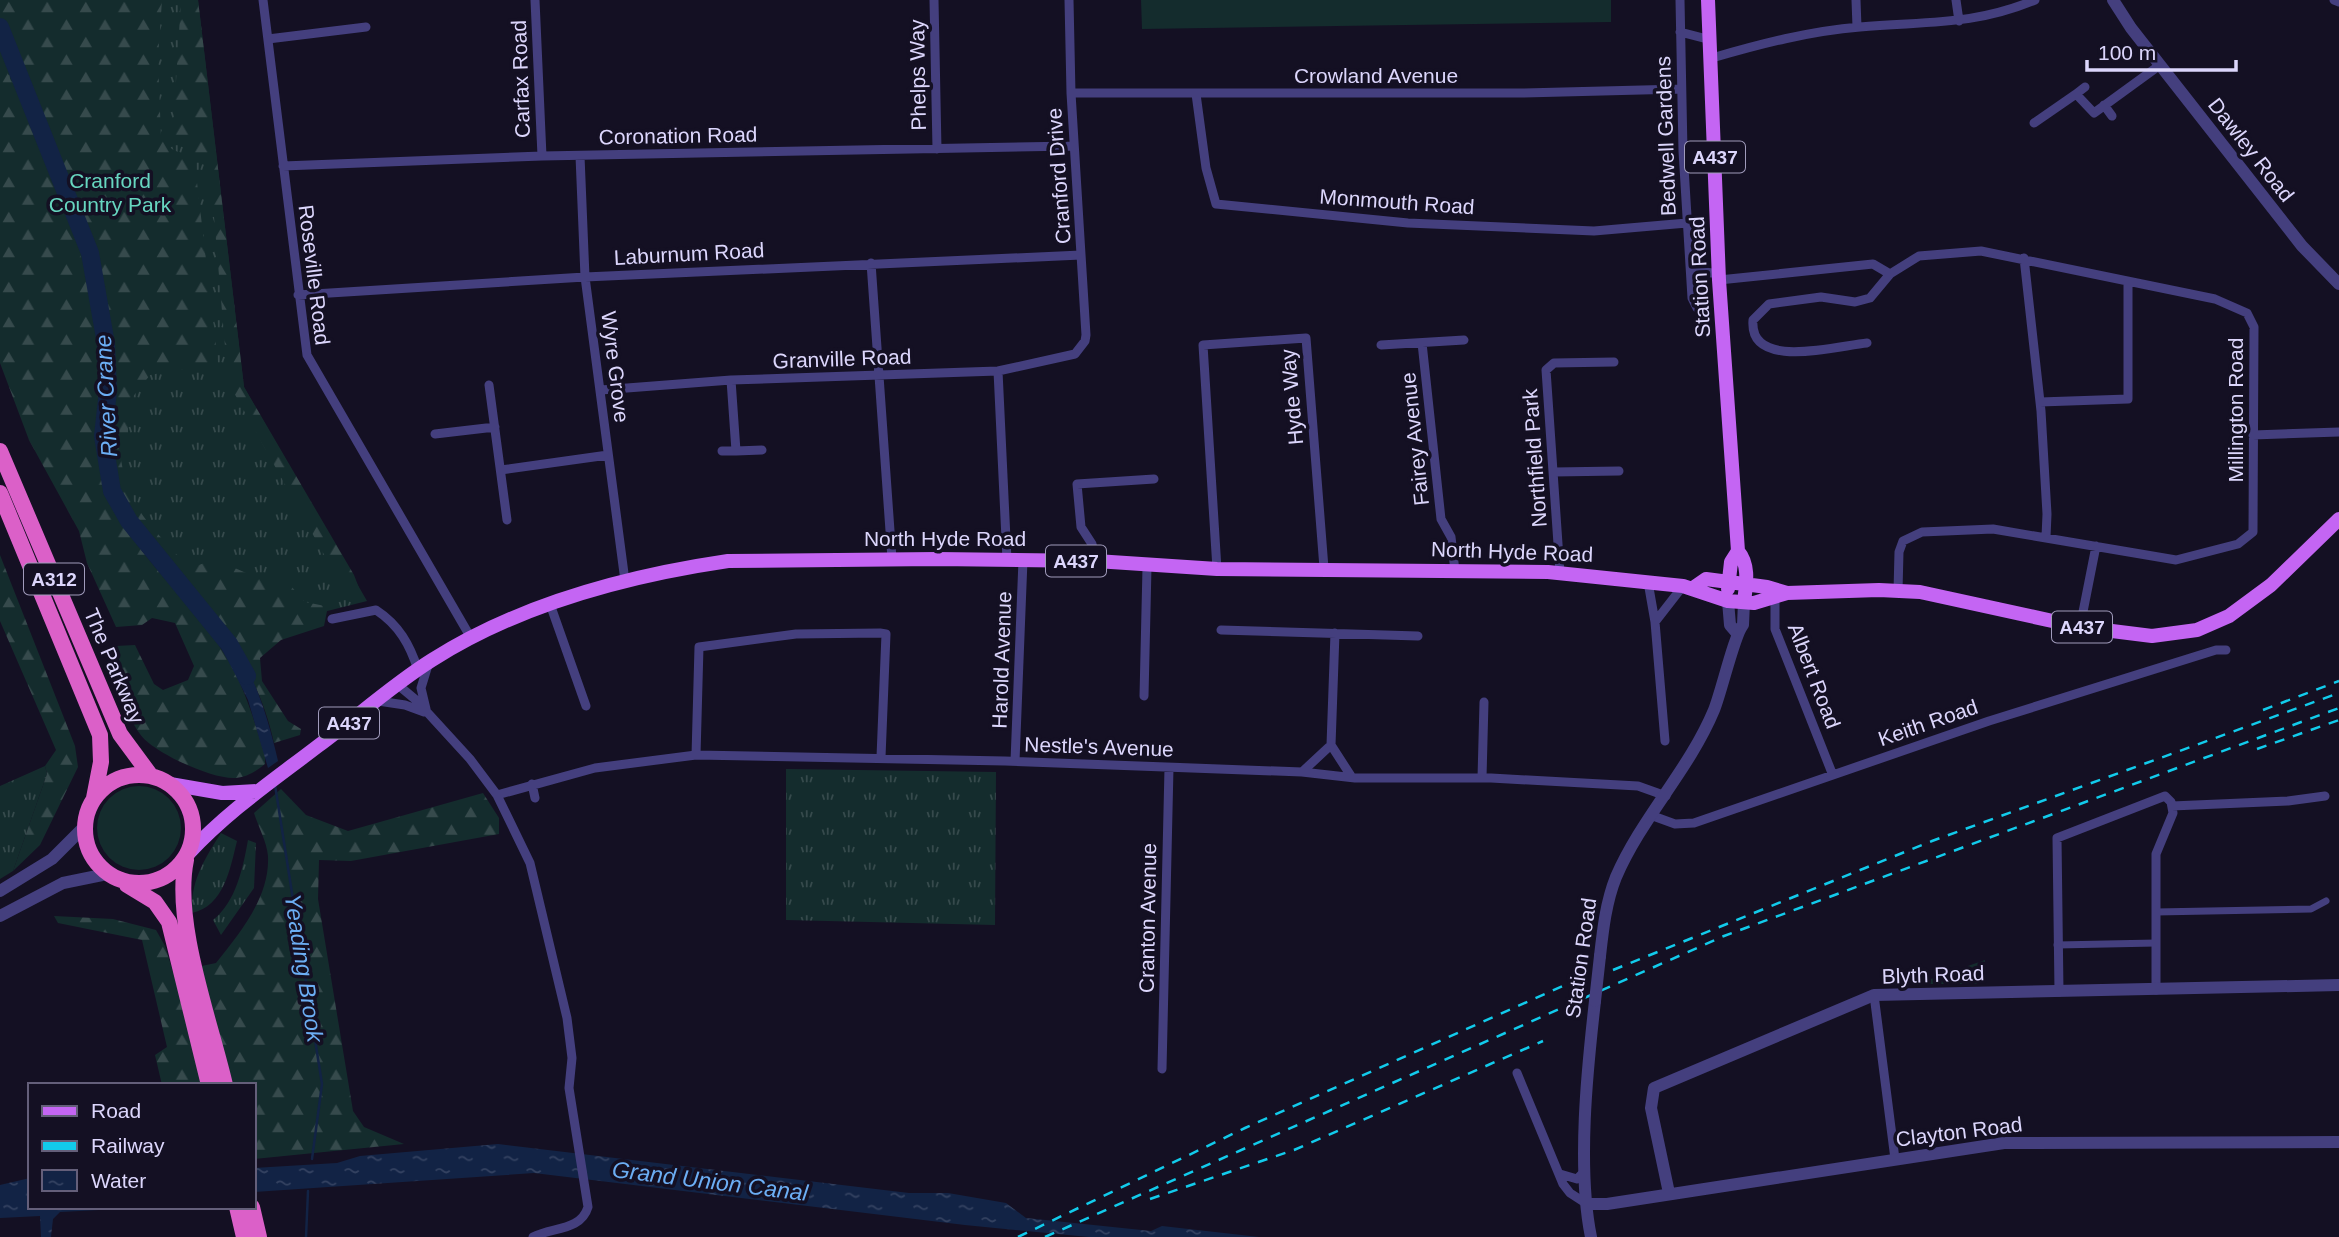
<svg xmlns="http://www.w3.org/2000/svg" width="2339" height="1237" font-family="Helvetica,sans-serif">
<defs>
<pattern id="grass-tufts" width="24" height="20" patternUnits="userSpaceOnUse" patternTransform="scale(1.75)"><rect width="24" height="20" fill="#142c2d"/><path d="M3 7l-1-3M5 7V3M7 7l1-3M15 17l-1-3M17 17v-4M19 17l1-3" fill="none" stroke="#364a4c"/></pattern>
<pattern id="forest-firs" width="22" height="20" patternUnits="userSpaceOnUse" patternTransform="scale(1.75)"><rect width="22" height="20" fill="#142c2d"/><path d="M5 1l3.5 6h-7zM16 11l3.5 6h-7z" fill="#364a4c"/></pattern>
<pattern id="water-ripples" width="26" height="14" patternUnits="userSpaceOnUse" patternTransform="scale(1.75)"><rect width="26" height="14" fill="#122345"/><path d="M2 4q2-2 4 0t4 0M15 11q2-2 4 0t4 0" fill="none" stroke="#344261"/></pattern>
</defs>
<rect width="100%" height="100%" fill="#141023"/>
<path fill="url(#grass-tufts)" d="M0,0H198L244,387L367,601L228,636L123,505L116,487L108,433L91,435L0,241Z
M45,766L47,774L13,871L0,879V786Z
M786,769L996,772L995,925L786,920Z
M221,833L237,841C230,869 224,906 192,913C190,882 205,858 221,833Z
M248,840L256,843L254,888L221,935L213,920C236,902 243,868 248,840Z
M1985,960V975L1977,984H1930L1931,979Z"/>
<path fill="url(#forest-firs)" d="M0,0H162L158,58L161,138L172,149L188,157L195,165L218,363L150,375L128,403V440H109L112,390L110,342L93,251L0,18Z
M181,0H198L244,387L354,575L359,588L354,590L331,567L228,382L212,193L206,162L177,138L173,130Z
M0,55C36,142 84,234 96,328C103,383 89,438 106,491C122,540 188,599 218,644C242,678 253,716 265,756V764C256,771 248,777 236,778C213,780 152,752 140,734C124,712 117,679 107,653L116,646L135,645L154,684L163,690L188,680L194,666L175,623L152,618L142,625L116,627L87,563L79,531L29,440L0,363Z
M109,447L120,450C125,509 154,528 191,570C215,551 235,572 260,577C267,579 276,577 283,577L305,602L325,606L327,611L324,626L281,640L260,658L262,681L288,721L301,729L300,735L274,743C252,641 181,586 123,505L116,487Z
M0,555L75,746L78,767L40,845L13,871L47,774L45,766L56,750L0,621Z
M281,789L306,815L348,831L483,793L499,818V834L351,861L319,860L318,899L353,1111L364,1127L404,1144L254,1159V1085H162L155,1055L167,1047L142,940L58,923L54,916L113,919L156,930L165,946L173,972L216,963C240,933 270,897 268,856C267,842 258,826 254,813Z"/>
<path fill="#142c2d" d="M1141,0H1611V22L1142,29Z
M97 828a42 42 0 1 1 84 0a42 42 0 1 1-84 0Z"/>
<path fill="url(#water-ripples)" d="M240,654C259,689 269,722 278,761L268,768L248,700L229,662Z
M498,1144L909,1193H948L1006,1203L1026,1218L1151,1231L1162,1226L1259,1237H1089L965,1225L534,1173L254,1192V1168L337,1163L360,1156Z
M30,1178V1207H157L60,1212L53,1219L51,1237H41L40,1216L0,1218V1185Z"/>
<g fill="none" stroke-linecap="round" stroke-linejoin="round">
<path stroke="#122345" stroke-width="2.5" d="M275,785L322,1084L312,1159
M306,1237L308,1191"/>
<path stroke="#122345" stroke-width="18" d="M0,27L90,253L106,344L108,391L103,436L112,491L129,521L229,644L247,676"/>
<path stroke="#443f7e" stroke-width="7" d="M2156,912L2311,909L2326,901
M2057,945L2156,943"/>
<path stroke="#443f7e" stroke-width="9" d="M263,0L307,355L471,638
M535,0L542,156
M934,0L937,149
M1680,0L1683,151L1692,298L1697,308
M1856,0L1857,27
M1956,0L1959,21
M2334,0L2339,2
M1680,32L1711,40
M268,39L366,27
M1712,58C1760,44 1810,31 1860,27C1925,21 1973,26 2035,0
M1071,93H1522L1681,89
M1196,94L1206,168L1216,204L1408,223L1594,231L1687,223
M2076,94L2085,87
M2104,105L2112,116
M2034,123L2076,94L2094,113L2160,65
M580,156L585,277L625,581
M283,166L542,156L1074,146
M2024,258L2041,411L2047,514L2046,537
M871,263L892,559
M1691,270L1719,274
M1719,280L1873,264L1890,274
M298,295L585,277L1081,255
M1422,343L1441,519L1451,537L1455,571
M1867,343C1836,346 1749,371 1753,320L1769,304L1821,297L1855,302L1870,298L1890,274L1919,256L1981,251L2215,299L2247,313L2254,327L2253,532L2238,544L2176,560L1993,529L1922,532L1903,541L1899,552L1898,591
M1381,345L1464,340
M998,371L1007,560
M731,380L736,451L762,450
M489,385L507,520
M601,390L731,380L998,371L1075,354L1085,341L1086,335L1071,93L1069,0
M2040,402L2128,399V283
M435,434L495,427
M2253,435L2339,432
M722,451H736
M501,470L608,455
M1554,472L1619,471
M1096,561L1092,544L1081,527L1077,484L1154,479
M1217,569L1203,345L1306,338L1324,568
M1560,573L1546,370L1554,363L1614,362
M1648,582L1655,622L1665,741
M1775,594V629L1832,773
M550,604L586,706
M332,619L376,610C399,625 410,645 418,670
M1655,622L1683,586
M2080,627L2096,546
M1221,630L1418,636
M1335,633L1331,745L1351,776
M398,685L416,700L470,759L497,795L530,863L567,1018L572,1058L569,1088L588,1207C581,1231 552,1227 533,1237
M1144,696L1147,567
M378,701L405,705L424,712
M426,709L421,688L429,662
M696,755L699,647L796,634L880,633L886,634L881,757
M1015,761L1023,560
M1302,772L1331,745
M1482,778L1484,702
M532,784L535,798
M497,795L595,768L696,755L1005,761L1302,772L1355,778H1491L1638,786L1666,796
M2172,806L2288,801L2325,796
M1653,816L1675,824L1694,823L1989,721L2216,650H2226
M2059,992L2057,838L2165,796L2171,802L2173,813L2156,854V990
M1874,995L1895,1159
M1162,1069L1169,768
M1517,1073L1563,1184L1570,1193L1587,1204
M1560,1174L1577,1179L1585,1171"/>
<path stroke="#443f7e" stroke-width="12" d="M2113,0L2131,28L2302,246L2339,284
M1728,601L1730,625L1736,632
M0,891L52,859L85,826
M0,916L63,883L107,874
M1600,956C1603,929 1606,902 1616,877C1642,817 1689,770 1714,710C1721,693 1735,633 1743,625L1744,602
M1669,1193L1651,1108L1654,1088L1874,995L2339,985
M1587,1204H1607L2004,1143L2339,1142
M1591,1237C1577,1168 1587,1071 1595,1001"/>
<path stroke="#c465f3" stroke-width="14" d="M1708,0L1719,280L1738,551C1750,565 1746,585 1744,602
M1693,588L1706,579L1767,587L1787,593
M1728,589L1731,562L1738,551
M170,784L222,793L258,791
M188,854C228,811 271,782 318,746C356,718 392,685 432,660C520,604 626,576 728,561L937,559L1096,561L1217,569L1548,572L1683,586L1728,601L1754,603L1787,593L1879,590L1920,592L2080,627L2152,636L2197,630L2229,616L2271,585L2339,519"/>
<path stroke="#db60c8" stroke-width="16" d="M0,451L120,734L151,776
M0,493L100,735L101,762L94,798
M85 829a54 54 0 1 1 108 0a54 54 0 1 1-108 0Z
M186,860C173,923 210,1020 225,1085
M127,885L155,902L169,922L209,1085
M237,1207L244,1237
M252,1207L259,1237"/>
<path stroke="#12cbeb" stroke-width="2.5" stroke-dasharray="10 9" stroke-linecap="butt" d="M2263,710L2339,681
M2257,749L2339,720
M1613,970L1932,841L2339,693
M1150,1199L1294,1150L1543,1041
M1018,1237L1245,1128L1583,977
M1045,1237L1724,936L2339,708"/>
<path stroke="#443f7e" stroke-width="12" d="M1595,1001L1600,956"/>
</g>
<g text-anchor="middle" stroke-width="7" stroke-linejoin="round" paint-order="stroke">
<g fill="#141023" stroke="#a09bbb" stroke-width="2">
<rect x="1685" y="141.5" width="60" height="31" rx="5"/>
<rect x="1046" y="545.5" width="60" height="31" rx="5"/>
<rect x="24" y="563.5" width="60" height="31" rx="5"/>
<rect x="2052" y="611.5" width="60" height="31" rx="5"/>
<rect x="319" y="707.5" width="60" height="31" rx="5"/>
</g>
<g font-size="19" font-weight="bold" fill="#dcd6fc">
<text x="1715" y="164">A437</text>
<text x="1076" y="568">A437</text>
<text x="54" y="586">A312</text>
<text x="2082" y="634">A437</text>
<text x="349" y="730">A437</text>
</g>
<g font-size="21" fill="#dcd6fc" stroke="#141023">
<text transform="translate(918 75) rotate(-91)" y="7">Phelps Way</text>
<text x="1376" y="83">Crowland Avenue</text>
<text transform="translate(521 79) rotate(-92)" y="7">Carfax Road</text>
<text transform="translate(678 136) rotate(-1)" y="7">Coronation Road</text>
<text transform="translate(1666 136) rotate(-92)" y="7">Bedwell Gardens</text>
<text transform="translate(2251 150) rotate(52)" y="7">Dawley Road</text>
<text transform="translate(1059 176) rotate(-94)" y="7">Cranford Drive</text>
<text transform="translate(1397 202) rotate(4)" y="7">Monmouth Road</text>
<text transform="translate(689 254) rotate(-3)" y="7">Laburnum Road</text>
<text transform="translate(314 275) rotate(83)" y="7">Roseville Road</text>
<text transform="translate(1700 277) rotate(-93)" y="7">Station Road</text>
<text transform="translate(842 359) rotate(-2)" y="7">Granville Road</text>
<text transform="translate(615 367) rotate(83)" y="7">Wyre Grove</text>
<text transform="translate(1292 397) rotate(-95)" y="7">Hyde Way</text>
<text transform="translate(2236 410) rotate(-90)" y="7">Millington Road</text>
<text transform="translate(1415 439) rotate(-96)" y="7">Fairey Avenue</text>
<text transform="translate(1535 458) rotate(-94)" y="7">Northfield Park</text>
<text x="945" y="546">North Hyde Road</text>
<text transform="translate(1512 552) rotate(2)" y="7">North Hyde Road</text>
<text transform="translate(1002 660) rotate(-88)" y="7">Harold Avenue</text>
<text transform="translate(114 666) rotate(67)" y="7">The Parkway</text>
<text transform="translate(1814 676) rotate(69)" y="7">Albert Road</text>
<text transform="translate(1928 723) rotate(-19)" y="7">Keith Road</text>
<text transform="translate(1099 747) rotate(2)" y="7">Nestle's Avenue</text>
<text transform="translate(1148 918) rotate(-89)" y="7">Cranton Avenue</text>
<text transform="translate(1581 958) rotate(-82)" y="7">Station Road</text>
<text transform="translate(1933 975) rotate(-2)" y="7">Blyth Road</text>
<text transform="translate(1959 1132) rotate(-7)" y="7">Clayton Road</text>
</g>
<g font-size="21" fill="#67d6c0" stroke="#141023">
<text x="110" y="188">Cranford<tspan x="110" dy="24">Country Park</tspan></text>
</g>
<g font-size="23" font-style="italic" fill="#6caef4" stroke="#141023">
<text transform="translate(106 396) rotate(-93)" y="8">River Crane</text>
<text transform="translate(304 968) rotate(81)" y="8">Yeading Brook</text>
<text transform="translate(710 1181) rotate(7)" y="8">Grand Union Canal</text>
</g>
</g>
<rect x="28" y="1083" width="228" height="126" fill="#141023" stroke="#645f7a" stroke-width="2"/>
<rect x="42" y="1106" width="35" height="10" fill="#c465f3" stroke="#645f7a" stroke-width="2"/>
<text x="91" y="1118" font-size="21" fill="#dcd6fc">Road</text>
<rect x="42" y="1141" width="35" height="10" fill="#12cbeb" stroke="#645f7a" stroke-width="2"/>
<text x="91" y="1153" font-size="21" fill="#dcd6fc">Railway</text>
<rect x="42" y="1170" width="35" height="21" fill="url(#water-ripples)" stroke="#645f7a" stroke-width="2"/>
<text x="91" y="1188" font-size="21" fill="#dcd6fc">Water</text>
<path d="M2087 60v10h149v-10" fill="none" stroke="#dcd6fc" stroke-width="3.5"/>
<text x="2098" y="60" font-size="21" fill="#dcd6fc" stroke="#141023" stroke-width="5" paint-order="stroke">100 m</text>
</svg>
